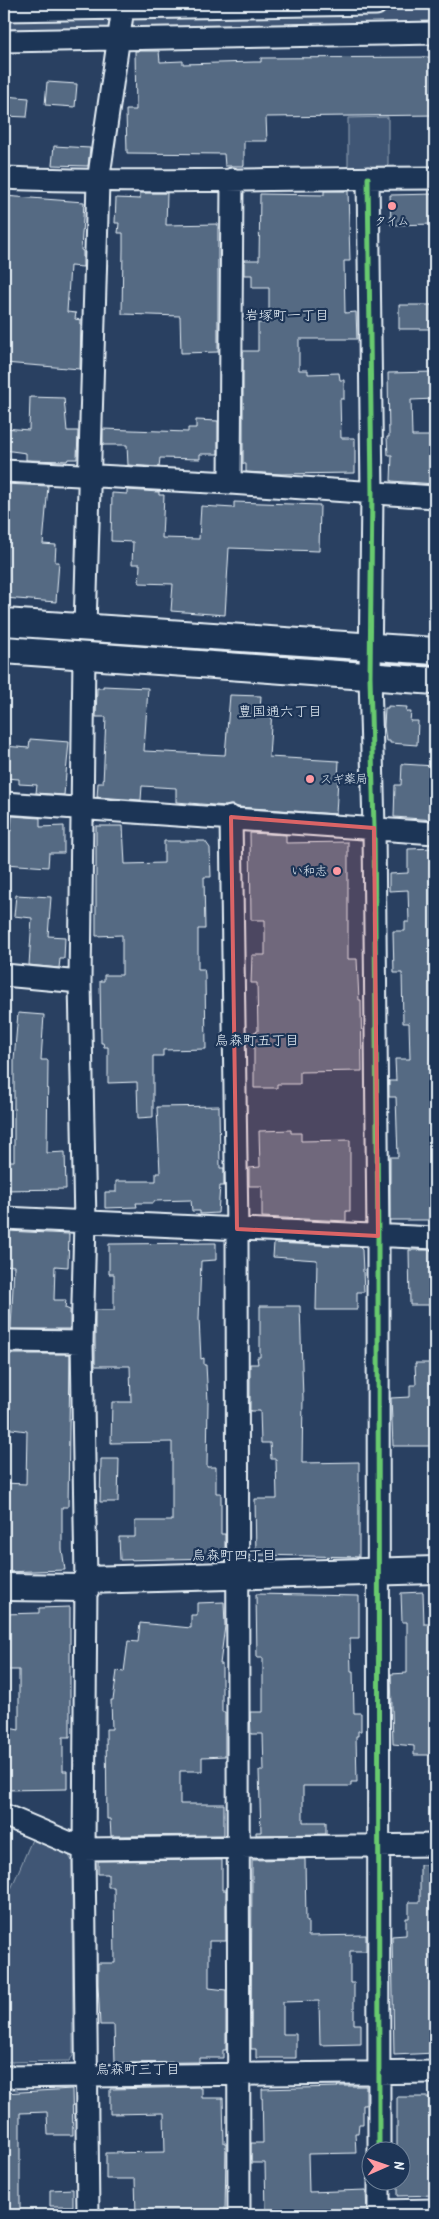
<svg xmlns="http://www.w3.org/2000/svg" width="439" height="2219" font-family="Kalam,'Klee One',sans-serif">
<rect width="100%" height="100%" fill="#294061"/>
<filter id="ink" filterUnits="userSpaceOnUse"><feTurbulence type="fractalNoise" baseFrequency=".02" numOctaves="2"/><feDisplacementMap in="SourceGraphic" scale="10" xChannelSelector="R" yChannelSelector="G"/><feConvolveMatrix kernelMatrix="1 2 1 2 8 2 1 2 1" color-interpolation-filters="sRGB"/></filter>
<g filter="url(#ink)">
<path fill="#415774" stroke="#94a4b6" d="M435,9V27L129,31L133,15Z
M110,15L107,33H4V16Z
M388,117V166L348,167V118Z
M33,1837L67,1852L72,1861L73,2056L69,2061L4,2062V1886L11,1889Z"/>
<path fill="#556a83" stroke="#e8f1f8" d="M135,51H159L160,62L183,61V64L254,62H261V58L435,57V115L266,117L267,141H244V166H225L224,154L127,153L126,110H136Z
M47,82L77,84L75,107L45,105Z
M4,96L29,98L27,117L4,116Z
M54,146L90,148L88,166L52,165Z
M324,191H348L350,261H344L345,313L356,312L357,339H299V370H308V374L339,373L340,380H344V399H340L341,438H355V473L282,474L246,472V464H243V351H258V323H269V288H252V275H244V260H259L260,194L324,195Z
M140,193H167L166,225L218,224V352L181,353L180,316L122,314L123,248V233H118L119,223H115L116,198L140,199Z
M435,194V224L391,225L390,195Z
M4,196L84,202L81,250L83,251V267L70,266L67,312L76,313L75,319L81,320L80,369L4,363Z
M399,305H435V329H399Z
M435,372V399L411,400L412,436H435V484L391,481L392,455H388L387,437H389L388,373Z
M30,397L64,398L67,431H78L77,459H68L67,461L26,460V453L4,450V428L29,430Z
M196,420L218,421V454H200V459L160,458L159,467L128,465L127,445H103V429L188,432V428H196Z
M4,484L48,486L43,544L56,545L55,562H59L56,602L4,598Z
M127,490L159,492V495H164L162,538L199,539L201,506L234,508V502L320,505L319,551L229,548L225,615L171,611L173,584L139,583L140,564H132L133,542L111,541L112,493L127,494Z
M103,686L148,688L144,751L225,755L230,695L261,696L260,709L272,710L269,757L339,761L336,814L238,807L231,805L226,806L176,802V788L142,786L141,800L97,797L98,783H103L106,717H96L97,688H103Z
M388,706L407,707L406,712H411L410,721H418L417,745L390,743V741H386L384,726L385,708H388Z
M30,739L69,742L64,795L36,793L37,785L19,784V779L4,778V746L29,748Z
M402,764L435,766V820L394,817L395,785H401Z
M12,816L40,818V827L64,826V853H49L48,867L4,864V831H11Z
M96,826H123L125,864L164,863V841H205L210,848L211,877H204L205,929H198V969H204L205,975L206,1049L163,1050V1056H153V1117L138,1118L137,1082L108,1083V1047H104L103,1043H101L100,981H104V975H122V935L96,936Z
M250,833L286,835V843L348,842V959H357L359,1000H361L362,1071L300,1072V1084H277V1088H254V1032L258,1031L257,983H251L252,955H265V920H251Z
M435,848V1220H390V1157H398L396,1097H389V1081H396L395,1059H410L409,1023H403L402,973H394L393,931H405V922H409L408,890L389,891V874L408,873V849Z
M16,895L51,897L48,936L65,937L64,959H60L59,968L29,965L32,918L14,916Z
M18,1013L44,1015L41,1060H48L47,1153L65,1152L66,1189L4,1190V1161H14V1060Z
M219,1106L220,1168H224V1186H220L218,1213L200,1214V1211H192L191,1200L154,1201V1203H136L137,1207L105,1208V1192H116V1181H156V1173H160L157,1107Z
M291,1130V1133H301V1141L350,1140V1211H346V1221L262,1217V1186H249V1168L260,1167L259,1131Z
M7,1231L69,1234L68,1267L55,1266L54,1300H66L65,1308L70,1310V1329H11L14,1266L4,1265Z
M216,1243V1260L201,1261L199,1319L201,1359L204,1358V1365H206L208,1401L207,1467H216V1493H221V1534H225V1552L219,1558L120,1560L119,1537H135V1521H172V1442L111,1443L112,1402H131L130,1366H95V1310H114V1274H109V1244Z
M274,1243L360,1247L362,1250L364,1292H357V1310H316L317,1260L273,1257Z
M409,1250H435V1305H410Z
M260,1306H300L303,1398L302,1463L359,1462V1557L256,1555L255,1499H277L276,1459H271L270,1443H261L260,1411H250V1364H258L257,1357H260Z
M4,1354H70L68,1507H62V1549L65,1570L4,1572V1483L26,1484L27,1431L4,1428Z
M415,1363H435V1446H393L391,1398L410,1397V1385H416Z
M101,1459H119L118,1502H100Z
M423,1592L424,1624H435V1755H414V1746L393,1744L391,1674L407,1673V1622H402L401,1593Z
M256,1594L359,1596V1639H350L351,1671H353L354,1713H361V1731H358V1736H356L357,1782H351V1786H303V1822H326V1834L256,1835V1832H261L259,1771H264L263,1734H251L250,1712H263V1658H257Z
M224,1602L225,1626L220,1664H222V1712H225V1756L202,1757V1771H180V1804H224V1835L111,1836L110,1819H107L106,1729H112L111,1700H113L117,1671L124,1672L128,1641L138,1642L140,1623L191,1628V1615H197V1603Z
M70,1607V1737H63V1771H67V1789L4,1790V1727L19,1730V1670H4V1614L39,1613V1608Z
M305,1859L306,1921H308V1936L366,1935V1951H350V1983H354V2024H361V2044L320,2045L319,2001L283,2002V2034H296V2058H256V2049H251L252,1860Z
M222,1860V1890H226V1941H209V1988L226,1990V2050H223V2058H199V2062L115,2063L114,2025H100L98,1984V1963H115L114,1887H108V1874H98V1861Z
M420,1865H435V2053L394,2055L392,1936L406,1935V1918H409V1902H420Z
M337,2086H366V2105H363V2124H359L358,2133H355L356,2153L308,2154L309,2192L366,2190L367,2215H266L265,2163H251V2143H263L262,2089L338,2087Z
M200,2087V2089H202V2098H223L224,2143H226L225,2215H136L135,2179H106V2153L165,2152L164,2113L110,2114V2089Z
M72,2089L73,2135H48L47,2112L20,2113V2215H4V2093Z
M397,2097H429L430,2166H435V2195L398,2196V2182H402V2152H397Z
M73,2189V2206H50V2190Z"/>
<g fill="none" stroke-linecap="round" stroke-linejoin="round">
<g stroke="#e8f1f8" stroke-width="25">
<path id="minor" d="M4,10L376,4
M4,41L435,33
M4,178C147,184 291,178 435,178
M368,178L372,493L370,676L374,828L378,1236L379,2152
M4,471L230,483L435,497
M230,483L232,179
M85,627L98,182L123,8
M84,656L80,982L85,1222L82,1342L86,1580L84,1849L88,2215
M4,803L435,833
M231,817L237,1229L239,2215
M4,975L80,982
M4,1218L435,1238
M4,1341L82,1342
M4,1815L84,1849L435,1845
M4,2077L435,2072
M379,2211L435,2210
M379,2215V2182"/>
</g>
<g stroke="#e8f1f8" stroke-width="30">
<path id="tertiary" d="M4,622L435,651
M4,650L435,681
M86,1580L435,1570
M4,1587L86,1588"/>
</g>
<use href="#minor" stroke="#1d3557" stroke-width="21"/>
<use href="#tertiary" stroke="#1d3557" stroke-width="26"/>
<g stroke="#1d3557" stroke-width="8">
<path id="cycleway" d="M368,178L372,493L370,676L374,828L378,1236L379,2152"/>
</g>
<use href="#cycleway" stroke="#67ca6e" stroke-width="5"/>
</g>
</g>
<path fill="#db6466" fill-opacity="0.2" stroke="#db6466" stroke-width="4" stroke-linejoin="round" d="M231,817L374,828L378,1236L237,1229Z"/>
<g fill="#ff9aa2" stroke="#1d3557" stroke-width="2">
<circle cx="392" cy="206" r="5"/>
<circle cx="310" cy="779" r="5"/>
<circle cx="337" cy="871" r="5"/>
</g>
<g text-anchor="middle" stroke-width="4.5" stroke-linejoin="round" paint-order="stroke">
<g font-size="12" fill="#e8f1f8" stroke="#1d3557">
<text x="392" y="225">タイム</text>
<text x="320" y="783" text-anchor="start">スギ薬局</text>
<text x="327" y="875" text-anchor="end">い和志</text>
</g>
<g font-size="14" fill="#e8f1f8" stroke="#1d3557">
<text x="287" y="320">岩塚町一丁目</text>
<text x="280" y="716">豊国通六丁目</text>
<text x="257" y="1045">烏森町五丁目</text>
<text x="234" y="1560">烏森町四丁目</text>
<text x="138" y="2074">烏森町三丁目</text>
</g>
</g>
<rect width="439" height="2219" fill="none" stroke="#1d3557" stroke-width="20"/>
<rect x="10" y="10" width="419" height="2199" fill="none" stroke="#e8f1f8" stroke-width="2" filter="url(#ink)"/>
<g transform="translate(386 2166) rotate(88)"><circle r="24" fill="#1d3557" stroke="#6e8097"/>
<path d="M0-4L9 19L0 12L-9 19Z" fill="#ff9aa2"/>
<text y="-8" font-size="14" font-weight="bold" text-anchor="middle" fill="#e8f1f8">N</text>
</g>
</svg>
